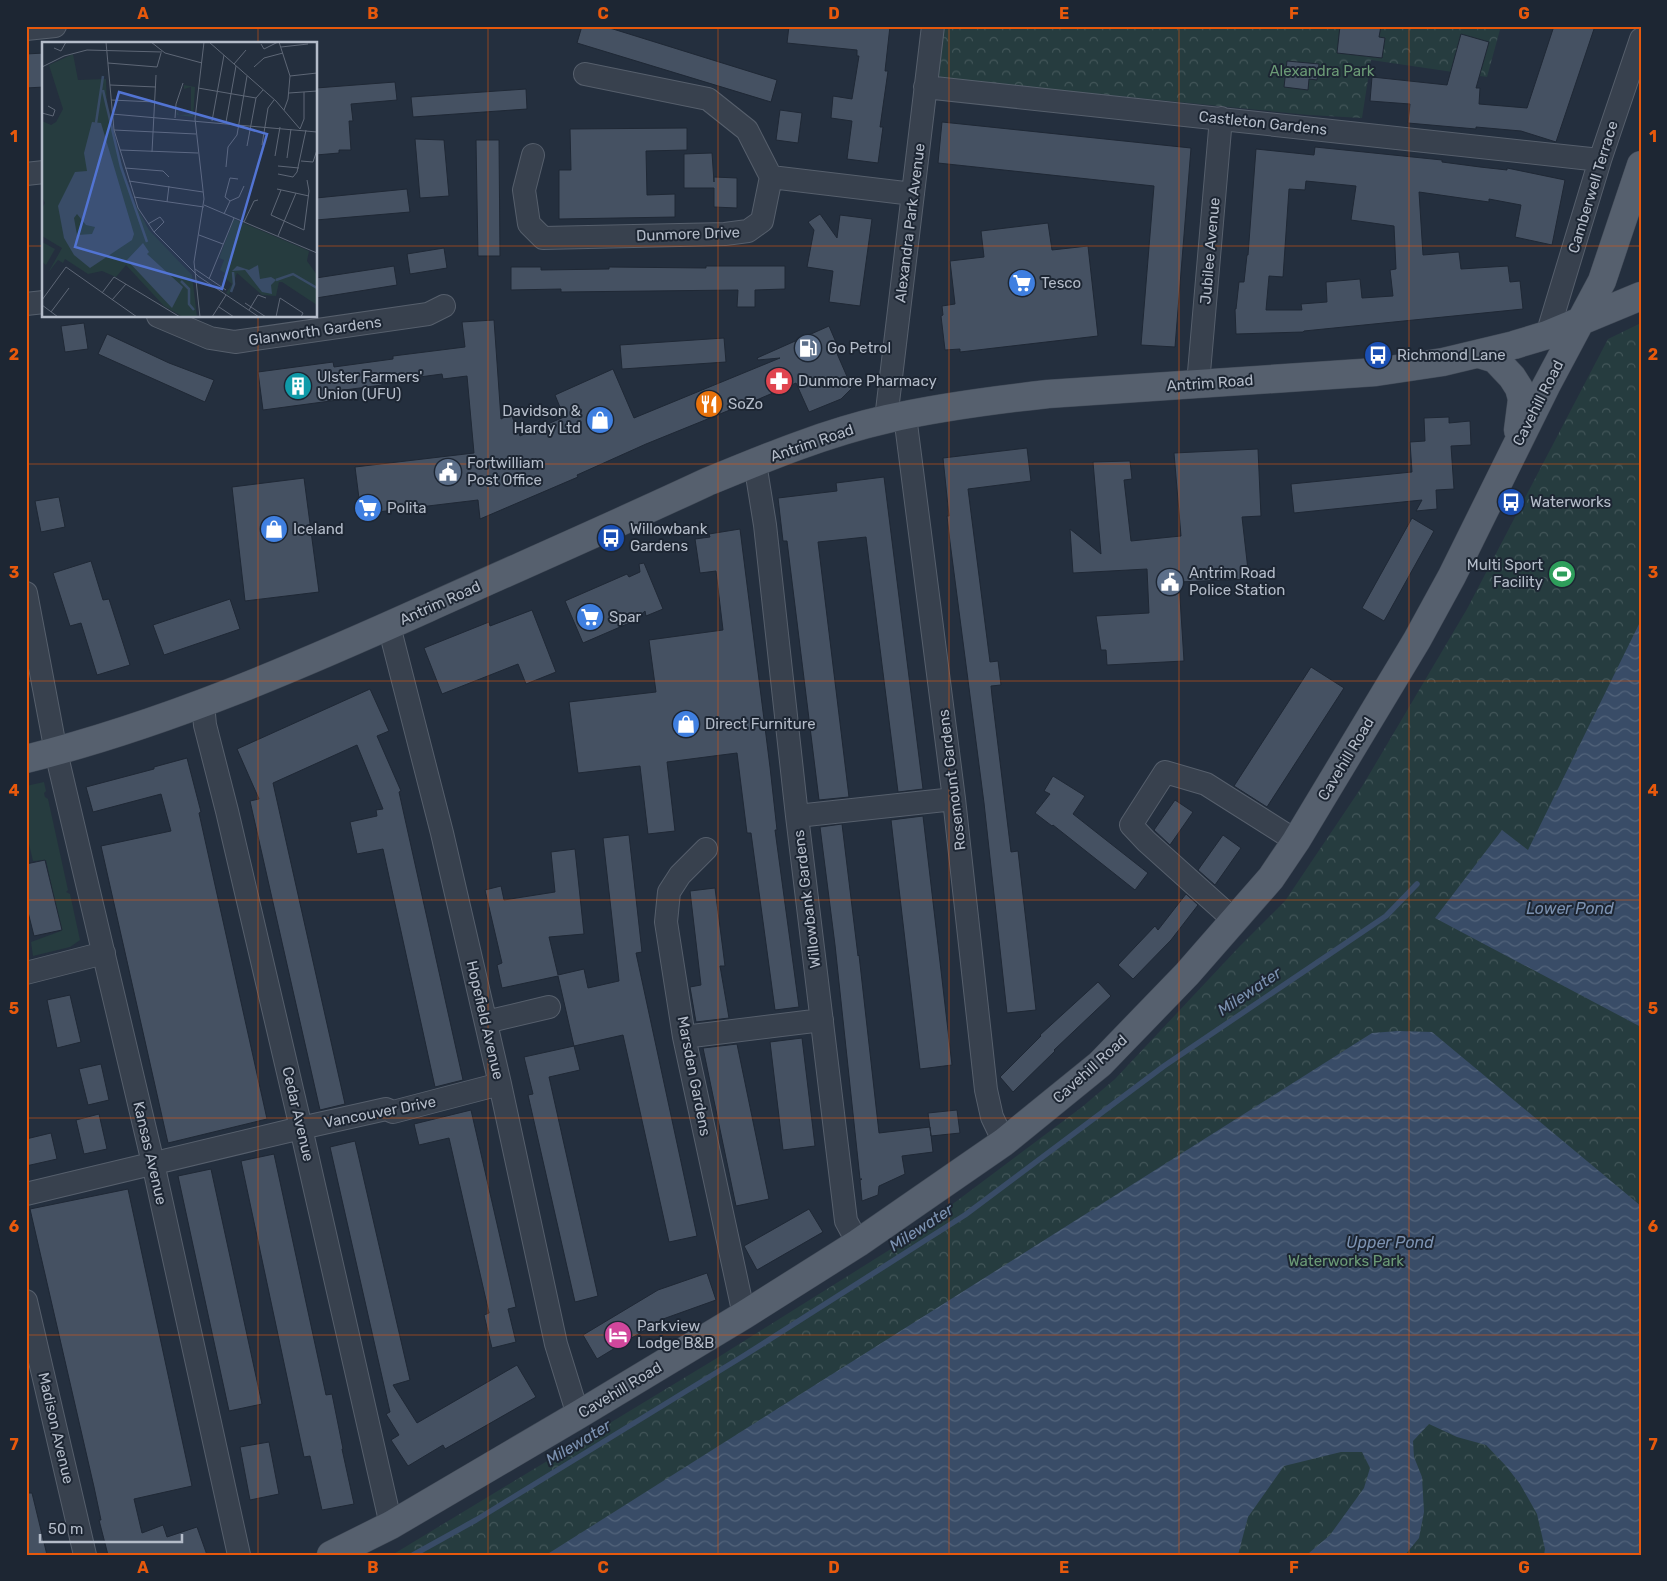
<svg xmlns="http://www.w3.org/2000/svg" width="1667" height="1581" font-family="Rubik,sans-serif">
<defs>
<pattern id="forest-crowns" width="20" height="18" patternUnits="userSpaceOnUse" patternTransform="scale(1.25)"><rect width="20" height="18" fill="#263c3f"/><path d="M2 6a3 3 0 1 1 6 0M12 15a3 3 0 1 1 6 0" fill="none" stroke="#435659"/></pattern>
<pattern id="water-waves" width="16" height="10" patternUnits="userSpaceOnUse" patternTransform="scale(1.25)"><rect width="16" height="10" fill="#394c67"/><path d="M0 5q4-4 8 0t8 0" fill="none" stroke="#53647b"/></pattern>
</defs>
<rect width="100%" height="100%" fill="#242f3e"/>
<path fill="#263c3f" d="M44,782L46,791L44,793L45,797L48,799L68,890L66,892L70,894L80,940L70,947L33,956L31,942L61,931L46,860L33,861L26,831V786Z"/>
<path fill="url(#forest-crowns)" d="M940,26H1501L1487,77L1371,60L1362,118L1309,115L934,78Z
M1641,323V1555H392L717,1358L902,1242L1082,1107L1115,1079L1239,947L1285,901L1363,785L1467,609L1608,339Z"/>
<path fill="url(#water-waves)" d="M1641,620V1027L1435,918L1502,830L1528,850Z
M1398,1031L1432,1032L1641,1206V1555H1544L1545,1549L1537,1514L1520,1484L1506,1466L1486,1445L1457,1437L1429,1424L1413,1441L1414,1457L1422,1477L1424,1512L1419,1538L1405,1555H1309V1553L1330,1535L1364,1488L1370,1468L1362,1452H1341L1284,1466L1248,1517L1238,1555H546L1372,1033Z"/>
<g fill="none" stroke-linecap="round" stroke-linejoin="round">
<path stroke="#394c67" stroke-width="5.5" d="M413,1555L476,1520L745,1355L965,1215L1164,1066L1386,916L1417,884"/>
</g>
<path fill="#455162" stroke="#1f2835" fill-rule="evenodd" d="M582,26H601L613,29L777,80L771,102L577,43Z
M789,26H890L885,71H888L880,127H883L878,163L847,159L852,121L831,118L833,96L852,99L859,56H857V50L787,43Z
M1340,26H1381L1379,37L1385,38L1382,58L1337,53Z
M1554,26H1595L1556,142L1521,131L1476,127V129L1408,123L1410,104L1370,101L1372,77L1447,85L1461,34L1489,42L1476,88H1480L1479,104L1527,108Z
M44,53V87L26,88V54Z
M1287,61L1319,64L1317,80L1309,79L1308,90L1284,87Z
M395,82L397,100L351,104L353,121H349L351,150H339V153L316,155V88Z
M526,89L527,109L413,117L411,97Z
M780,110L802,113L798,143L776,140Z
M942,122L1191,148L1175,347L1141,345L1154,186L938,163Z
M687,128V150L646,151L647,195L675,194V217L559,219V170H571L570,129Z
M415,139L444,140L449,196L420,198Z
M476,140H499L500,256H478Z
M1315,147L1442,160V162L1480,167L1507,170V168L1565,180L1552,245L1515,237L1521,205L1489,199V202L1419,192L1423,255L1459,252L1461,269L1508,266L1510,282L1520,281L1523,309L1304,331L1303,332L1236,334L1235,309H1236L1239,282H1244L1247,255H1248L1256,149L1314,155ZM1306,181L1356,186L1351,220L1394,226L1396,269L1390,270L1393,296L1362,298L1360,279L1326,282L1327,302L1301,304L1302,310H1266L1269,276L1283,277L1289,189L1305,190Z
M712,153L714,182V177L737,178V208L714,207V188H684V154Z
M407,189L410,212L316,220V198Z
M820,214L837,238L840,215L872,219L860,306L829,302L833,271L807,267L814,230L808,222Z
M1048,223L1052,250L1088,246L1098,336L960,352V349L945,350L941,316L943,315L942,306L955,304L950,261L984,257L981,231Z
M444,248L447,268L410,274L407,254Z
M394,266L397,285L316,298V278Z
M706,266H785V289L755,290V307H737L738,290L561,292V289L511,290V267H541V270L609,269V267L706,268Z
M494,320L501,419L511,414L520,436L564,417L555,395L613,369L634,418L780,358L758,360L757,358L829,326L838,347L835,349L852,388L841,399L809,412L796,383L752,402V401L646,444L577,475L578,477L480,519L478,500L361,514L355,467L474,453L467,376L443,379L442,374L382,382V385L337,391L338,400L263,410L258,372L333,362L334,367L393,359V356L465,347L462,322Z
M84,323L88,349L65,352L61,326Z
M107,334L169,363L214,380L205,402L98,354Z
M724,338L726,362L622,369L620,345Z
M1449,417V423L1470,421L1471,445L1451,446L1454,489L1436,490L1437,509L1416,511L1422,500L1294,513L1291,484L1412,472L1410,442L1425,441L1424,418Z
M1027,448L1031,481L968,489L990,662L998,661L1001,685L991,686L992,696L1011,852L1018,851L1036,1010L1007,1013L984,803L950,542L947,516H949L943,458Z
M1258,449L1261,516L1242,517L1249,579L1179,582L1184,661L1107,665L1106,650H1101L1096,616L1149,613L1147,569L1073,573L1070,529L1101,554L1093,462L1130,461L1132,479L1124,480L1131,541L1181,536L1174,453Z
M884,477L923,789L898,792L866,537L818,542L849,797L819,800L787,541H783L778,498L837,491L836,483Z
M304,478L319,592L245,601L232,487Z
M59,497L65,527L41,532L35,501Z
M1412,518L1434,531L1384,621L1362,608Z
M740,529L770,767L777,830H775L799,1007L775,1010L751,833H747L737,753L667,762L675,831L648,834L640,766L578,773L569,702L656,692L649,640L723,630L716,571L700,573L695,539L710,537L709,534Z
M91,561L103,600L109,599L130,665L97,675L81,623L70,626L53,573Z
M644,563L663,609L646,616L645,611L634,621L583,643L565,601L627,574L629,577L640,572L639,564Z
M230,599L240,629L164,655L153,625Z
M532,610L556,672L526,684L518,664L442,694L424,648L489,622L490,626Z
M1311,667L1344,688L1267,807L1234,786Z
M370,689L389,731L377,736L401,791L399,792L463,1080L435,1087L383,849L357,854L350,822L377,816L376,810L383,809L357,745L273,783L345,1104L320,1110L250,801L259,799L237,749Z
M187,758L201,812L199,813L267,1119L168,1143L101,846L171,831L161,794L93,812L86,787L154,769V767Z
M1053,776L1085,796L1073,814L1148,873L1135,890L1053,825L1052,826L1035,813L1050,794L1044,791Z
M1175,800L1193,812L1170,845L1154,830Z
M923,816L952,1065L920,1069L891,820Z
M842,824L858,956L859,955L879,1133L930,1127L933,1152L902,1156L905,1174L879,1186L878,1195L862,1201L860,1180L862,1179H860L835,945L820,827Z
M629,835L642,952L636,953L697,1236L669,1242L623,1035L574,1046L558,976L502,988L497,965L502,963L485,890L501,886L504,900L555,892L551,852L575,849L584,934L549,937L558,975L584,969L588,988L619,981L603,838Z
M1223,835L1241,848L1215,885L1198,870Z
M45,860L62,930L34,936L26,904V864Z
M715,888L725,966H720L729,1018L696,1022L690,987L701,985L690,891Z
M1186,894L1198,905L1171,940L1133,979L1118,965L1155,926L1158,930Z
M1098,982L1111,996L1054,1050L1055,1051L1013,1092L1000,1077L1041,1036L1040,1035Z
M70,995L81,1042L57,1048L47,1000Z
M802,1038L815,1146L783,1150L770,1042Z
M737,1044L769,1199L736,1206L703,1048Z
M574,1046L580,1070L549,1077L598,1296L575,1302L528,1095L533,1094L524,1057Z
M101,1064L109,1100L88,1105L79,1069Z
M471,1110L516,1307L508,1309L516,1342L492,1348L484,1315L489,1313L449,1138L419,1145L414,1124Z
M957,1110L960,1133L931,1136L928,1113Z
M99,1114L107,1149L84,1154L76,1120Z
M51,1133L57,1159L26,1166V1139Z
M355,1141L410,1380L393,1385L417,1423L517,1365L536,1397L445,1449L443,1445L408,1466L391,1440L399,1435L386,1414L390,1412L330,1147Z
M274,1154L326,1395L332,1394L343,1449H342L354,1504L322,1510L310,1456L304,1457L241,1161Z
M211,1169L262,1404L229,1411L178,1176Z
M128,1189L192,1486L134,1499L142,1533L163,1525L167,1537L197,1527L207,1555H108L99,1520H101L94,1487L30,1209Z
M809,1209L823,1232L757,1270L744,1246Z
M707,1273L716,1300L663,1319L597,1359L583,1335L658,1290Z
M269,1442L279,1494L250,1500L240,1447Z
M26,1493H32L47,1555H26Z"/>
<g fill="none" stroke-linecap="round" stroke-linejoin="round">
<g stroke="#565f6c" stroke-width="24">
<path id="minor" d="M26,29L55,26
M585,74L708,99L747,130L771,177
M925,87L1600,160
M533,155L524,190L529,224L543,238L725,234L748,231L762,221L771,177L913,194
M26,174L44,172
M26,304L44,302
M158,316L210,338L235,342L428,314L444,306
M1547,335L1600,160L1641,39
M1198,384L1221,118
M905,416L954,799L986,1090L992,1117L1004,1142
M886,419L933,26
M755,463L765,525L797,816L843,1196L846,1221L858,1243
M26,593L56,752L153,1163L239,1555
M389,626L442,833L500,1084L556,1344L578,1415
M203,704L205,725L227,811L301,1128L391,1525
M797,816L954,799
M706,849L680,875L669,892L666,922L684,1037L744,1315
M1234,920L1146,841L1131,825L1165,772L1206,784L1296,841
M26,973L104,953
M486,1022L549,1007
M684,1037L822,1020
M26,1194L301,1128L386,1109L393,1112L500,1084
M26,1301L85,1555"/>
</g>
<g stroke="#414a57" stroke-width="29">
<path id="major" d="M1479,354L1495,359L1512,377L1519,388L1522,399L1518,430
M26,759C166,724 297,667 428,608C521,566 615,525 707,482C765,458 825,433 887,419C939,407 994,400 1048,394L1376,372L1443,362L1514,345L1547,335L1641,296
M331,1555L391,1525L578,1415L744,1315L858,1243L1004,1142L1100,1064L1187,974L1271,878L1296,841L1417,640L1452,576L1546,386L1602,281L1641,165"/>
</g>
<use href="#minor" stroke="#38414e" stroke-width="22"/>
<use href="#major" stroke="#56606e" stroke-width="28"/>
</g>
<path fill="none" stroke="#e8590c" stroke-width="1" stroke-opacity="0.55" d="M258,26V44M488,26V1555M718,26V1555M949,26V1555M1179,26V1555M1409,26V1555M26,246H44M316,246H1641M258,316V1555M26,464H1641M26,681H1641M26,900H1641M26,1118H1641M26,1335H1641"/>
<defs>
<g id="supermarket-disc" transform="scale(1.4375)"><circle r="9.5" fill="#3f7fe0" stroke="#1d2633"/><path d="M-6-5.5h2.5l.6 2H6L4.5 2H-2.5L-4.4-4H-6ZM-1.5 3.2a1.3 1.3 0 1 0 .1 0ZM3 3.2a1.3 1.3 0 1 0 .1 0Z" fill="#fff"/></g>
<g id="fuel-disc" transform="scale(1.4375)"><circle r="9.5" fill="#5c6f8a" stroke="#1d2633"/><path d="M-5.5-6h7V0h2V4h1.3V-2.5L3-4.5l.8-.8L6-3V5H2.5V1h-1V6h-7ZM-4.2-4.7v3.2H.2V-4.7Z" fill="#fff"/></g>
<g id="bus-disc" transform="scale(1.4375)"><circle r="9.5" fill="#1a4fb4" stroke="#1d2633"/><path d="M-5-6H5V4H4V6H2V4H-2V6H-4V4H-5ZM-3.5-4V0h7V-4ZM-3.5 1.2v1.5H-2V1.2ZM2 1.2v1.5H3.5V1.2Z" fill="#fff"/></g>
<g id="pharmacy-disc" transform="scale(1.4375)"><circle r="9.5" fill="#e0444e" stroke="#1d2633"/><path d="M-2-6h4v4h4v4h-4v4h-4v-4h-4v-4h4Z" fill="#fff"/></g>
<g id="building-disc" transform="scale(1.4375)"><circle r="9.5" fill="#0f9aa8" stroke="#1d2633"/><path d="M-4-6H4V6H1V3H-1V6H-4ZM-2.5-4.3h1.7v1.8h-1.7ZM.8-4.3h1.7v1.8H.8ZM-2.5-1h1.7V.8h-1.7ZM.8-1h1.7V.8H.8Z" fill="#fff"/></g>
<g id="restaurant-disc" transform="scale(1.4375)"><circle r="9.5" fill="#e8710a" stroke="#1d2633"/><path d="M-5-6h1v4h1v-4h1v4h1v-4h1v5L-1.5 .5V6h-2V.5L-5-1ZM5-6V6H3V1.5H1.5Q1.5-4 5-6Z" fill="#fff"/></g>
<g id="shop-disc" transform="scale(1.4375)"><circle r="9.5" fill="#3f7fe0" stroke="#1d2633"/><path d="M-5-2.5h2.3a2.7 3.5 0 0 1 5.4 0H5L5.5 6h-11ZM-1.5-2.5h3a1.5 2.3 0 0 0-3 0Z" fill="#fff"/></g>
<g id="civic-disc" transform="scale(1.4375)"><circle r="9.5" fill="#5c6f8a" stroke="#1d2633"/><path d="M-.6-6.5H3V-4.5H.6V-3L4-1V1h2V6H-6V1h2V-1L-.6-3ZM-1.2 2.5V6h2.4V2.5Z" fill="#fff"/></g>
<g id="stadium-disc" transform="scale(1.4375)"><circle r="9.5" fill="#2e9e5b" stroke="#1d2633"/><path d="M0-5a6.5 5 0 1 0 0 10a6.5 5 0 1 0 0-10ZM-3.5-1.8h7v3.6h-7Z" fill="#fff"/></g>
<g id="hotel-disc" transform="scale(1.4375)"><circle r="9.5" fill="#d1479c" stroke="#1d2633"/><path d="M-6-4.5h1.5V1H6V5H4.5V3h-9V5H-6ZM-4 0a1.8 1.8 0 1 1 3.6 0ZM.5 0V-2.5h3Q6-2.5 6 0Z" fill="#fff"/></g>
</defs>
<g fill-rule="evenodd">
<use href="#supermarket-disc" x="1022" y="283"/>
<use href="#fuel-disc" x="808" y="348"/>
<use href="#bus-disc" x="1378" y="355"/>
<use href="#pharmacy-disc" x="779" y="381"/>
<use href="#building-disc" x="298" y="386"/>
<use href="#restaurant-disc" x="709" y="404"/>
<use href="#shop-disc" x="600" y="420"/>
<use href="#civic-disc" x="448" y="472"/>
<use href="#bus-disc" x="1511" y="502"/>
<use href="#supermarket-disc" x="368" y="508"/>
<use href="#shop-disc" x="274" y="529"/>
<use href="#bus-disc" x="611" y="538"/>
<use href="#stadium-disc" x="1562" y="574"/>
<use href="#civic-disc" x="1170" y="582"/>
<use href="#supermarket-disc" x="590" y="617"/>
<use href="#shop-disc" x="686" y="724"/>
<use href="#hotel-disc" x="618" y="1335"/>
</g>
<g text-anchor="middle" stroke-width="4" stroke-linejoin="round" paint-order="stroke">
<g font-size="15" fill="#6b9a76" stroke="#1d2633">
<text x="1322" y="76">Alexandra Park</text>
<text x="1346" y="1266">Waterworks Park</text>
</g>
<g font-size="15" fill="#b4bcc9" stroke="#1d2633">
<text transform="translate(1263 123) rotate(6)" y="5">Castleton Gardens</text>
<text transform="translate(1593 187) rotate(-73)" y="5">Camberwell Terrace</text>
<text transform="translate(910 223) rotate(-83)" y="5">Alexandra Park Avenue</text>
<text transform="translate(688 234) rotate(-2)" y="5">Dunmore Drive</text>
<text transform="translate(1210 251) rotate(-85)" y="5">Jubilee Avenue</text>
<text transform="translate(315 331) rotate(-8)" y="5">Glanworth Gardens</text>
<text transform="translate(1210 383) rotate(-4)" y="5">Antrim Road</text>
<text transform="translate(1538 403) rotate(-63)" y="5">Cavehill Road</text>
<text transform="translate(812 443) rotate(-19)" y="5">Antrim Road</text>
<text transform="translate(440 603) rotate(-24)" y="5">Antrim Road</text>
<text transform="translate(1346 759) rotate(-59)" y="5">Cavehill Road</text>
<text transform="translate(952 780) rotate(-97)" y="5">Rosemount Gardens</text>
<text transform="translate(807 899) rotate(-97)" y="5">Willowbank Gardens</text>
<text transform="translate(485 1020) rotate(77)" y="5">Hopefield Avenue</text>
<text transform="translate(1090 1069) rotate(-42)" y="5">Cavehill Road</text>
<text transform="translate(694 1076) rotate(79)" y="5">Marsden Gardens</text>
<text transform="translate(380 1112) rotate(-11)" y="5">Vancouver Drive</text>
<text transform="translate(298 1114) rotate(77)" y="5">Cedar Avenue</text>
<text transform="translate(150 1153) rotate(77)" y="5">Kansas Avenue</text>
<text transform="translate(620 1390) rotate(-31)" y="5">Cavehill Road</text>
<text transform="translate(56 1428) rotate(77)" y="5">Madison Avenue</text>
</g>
<g font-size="15" fill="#b4bcc9" stroke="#1d2633" text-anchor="start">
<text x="1041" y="288">Tesco</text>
<text x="827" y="353">Go Petrol</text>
<text x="1397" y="360">Richmond Lane</text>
<text x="317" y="382">Ulster Farmers'<tspan x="317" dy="17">Union (UFU)</tspan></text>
<text x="798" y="386">Dunmore Pharmacy</text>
<text x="728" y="409">SoZo</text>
<text x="581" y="416" text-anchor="end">Davidson &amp;<tspan x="581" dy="17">Hardy Ltd</tspan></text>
<text x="467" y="468">Fortwilliam<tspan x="467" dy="17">Post Office</tspan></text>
<text x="1530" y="507">Waterworks</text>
<text x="387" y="513">Polita</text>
<text x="293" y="534">Iceland</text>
<text x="630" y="534">Willowbank<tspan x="630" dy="17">Gardens</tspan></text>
<text x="1543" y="570" text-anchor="end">Multi Sport<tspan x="1543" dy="17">Facility</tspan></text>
<text x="1189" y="578">Antrim Road<tspan x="1189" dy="17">Police Station</tspan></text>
<text x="609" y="622">Spar</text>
<text x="705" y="729">Direct Furniture</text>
<text x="637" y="1331">Parkview<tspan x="637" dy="17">Lodge B&amp;B</tspan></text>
</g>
<g font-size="16" font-style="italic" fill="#7c92b1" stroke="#1d2633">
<text x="1570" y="914">Lower Pond</text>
<text transform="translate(1249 991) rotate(-34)" y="6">Milewater</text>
<text transform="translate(921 1227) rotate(-33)" y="6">Milewater</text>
<text x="1390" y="1248">Upper Pond</text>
<text transform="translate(578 1442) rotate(-31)" y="6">Milewater</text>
</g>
</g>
<g transform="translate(42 42)">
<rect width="275" height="275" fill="#242f3e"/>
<path d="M142,43L153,45L151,75L135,73V69L137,73L149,72V45L142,47ZM0,200L13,207L4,223L0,220Z" fill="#263c3f"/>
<path d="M31,12L36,38L64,37L65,70L89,154L107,188L150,233L155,275H141L122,264L84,223L74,235L60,229L46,232L23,217L21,221L16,218L6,231L20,206L0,194V166L3,161L0,155V79L9,83L14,80L21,67L7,23ZM192,177L267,209L265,219L275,233V263L240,240H237L234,254L220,253L195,231L187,253L184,251L190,242L181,235L183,231L178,228L182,218L177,216Z" fill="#263c3f"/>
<path d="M50,80L59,81L92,192L90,198L48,226L32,213L22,196L16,164L33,130L45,129L42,111ZM35,172L44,183L53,185L50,192L35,193L32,176ZM101,201L107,210L105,212L141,245L130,266L85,218ZM216,223L218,237L229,235L234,238L229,243L230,252L220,250L203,228L190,229L195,224L207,228Z" fill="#394c67" fill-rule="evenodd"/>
<path fill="none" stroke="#394c67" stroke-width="2.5" d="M61,48L79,125L105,200M54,81L61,34M234,238L251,232L275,246M139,239L147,247V262L152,268M189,250L192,242L191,230"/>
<path fill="none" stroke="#5e6776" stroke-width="1" d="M64,0L72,88L96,166L112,190L156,234L217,275M109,0L123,11L160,21M167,0L234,59L258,87M237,0L248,34L246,57L242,68M219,2L222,7L236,0M239,5L266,2M12,6L19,9L24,0M66,21L115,25L119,11M192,22L204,8M0,25L22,14L45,8L120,10M212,25L222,16L241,11M248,34L275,31M68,43L114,45M156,46L214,56M247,51L275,49M69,58L113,60M0,71L11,74L13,68L6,64M70,72L275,90M133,76L134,62L141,41M170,79L182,13M184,80L194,24M258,87L262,77V50M72,88L154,92M220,103L226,66L232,58M205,104L214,56L221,48M78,108L156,111M110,110L114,33M233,114L238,85M245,116L249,87M259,119L271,120L275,108M236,124L257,126M184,125L186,105L195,93L205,34M83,126L121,129L127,135M236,132L251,135L255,130L264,88M87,139L161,150M235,147L267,154M239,148L229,173L262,188L267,149L265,138M92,155L162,165M188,159L197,155L202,144M125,160L127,144M162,163L275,211M182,172L188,159L183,155L188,136L196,137M202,180L212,159L216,158M106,182L118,175L122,180L112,190M157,193L181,202M236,194L254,151M153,227L184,248M167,237L192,176M60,251L72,235L138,275M0,258L24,225L95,275M70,258L84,242M203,261L224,275M0,263L16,275M177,265L192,275M207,268L216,253L224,256M9,270L27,246M158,275L152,220L162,157L153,77L162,0M170,275L184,253M234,275L238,256L261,271L259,275"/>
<path fill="#5274d3" fill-opacity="0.15" stroke="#5274d3" stroke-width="2.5" d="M77,50L225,92L180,247L33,205Z"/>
<rect width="275" height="275" fill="none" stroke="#b4bcc9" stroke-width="2.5"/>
</g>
<rect width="1667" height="1581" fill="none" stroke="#1d2633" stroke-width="55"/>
<path d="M40 1534v8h142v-8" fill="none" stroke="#b4bcc9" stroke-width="2.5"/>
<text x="48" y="1534" font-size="15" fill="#b4bcc9" stroke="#1d2633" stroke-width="4" paint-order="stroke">50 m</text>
<rect x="28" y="28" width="1612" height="1526" fill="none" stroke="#e8590c" stroke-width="2"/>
<g font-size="16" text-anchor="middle" font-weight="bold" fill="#e8590c">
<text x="143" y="19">A</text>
<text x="373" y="19">B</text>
<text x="603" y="19">C</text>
<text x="834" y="19">D</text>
<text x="1064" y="19">E</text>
<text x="1294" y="19">F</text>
<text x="1524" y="19">G</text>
<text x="14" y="142">1</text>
<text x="1653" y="142">1</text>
<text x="14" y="360">2</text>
<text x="1653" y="360">2</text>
<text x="14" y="578">3</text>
<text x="1653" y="578">3</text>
<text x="14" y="796">4</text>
<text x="1653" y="796">4</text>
<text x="14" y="1014">5</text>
<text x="1653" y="1014">5</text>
<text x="14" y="1232">6</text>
<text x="1653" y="1232">6</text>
<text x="14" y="1450">7</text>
<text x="1653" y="1450">7</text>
<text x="143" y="1573">A</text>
<text x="373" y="1573">B</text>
<text x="603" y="1573">C</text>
<text x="834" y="1573">D</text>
<text x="1064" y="1573">E</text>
<text x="1294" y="1573">F</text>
<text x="1524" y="1573">G</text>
</g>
</svg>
